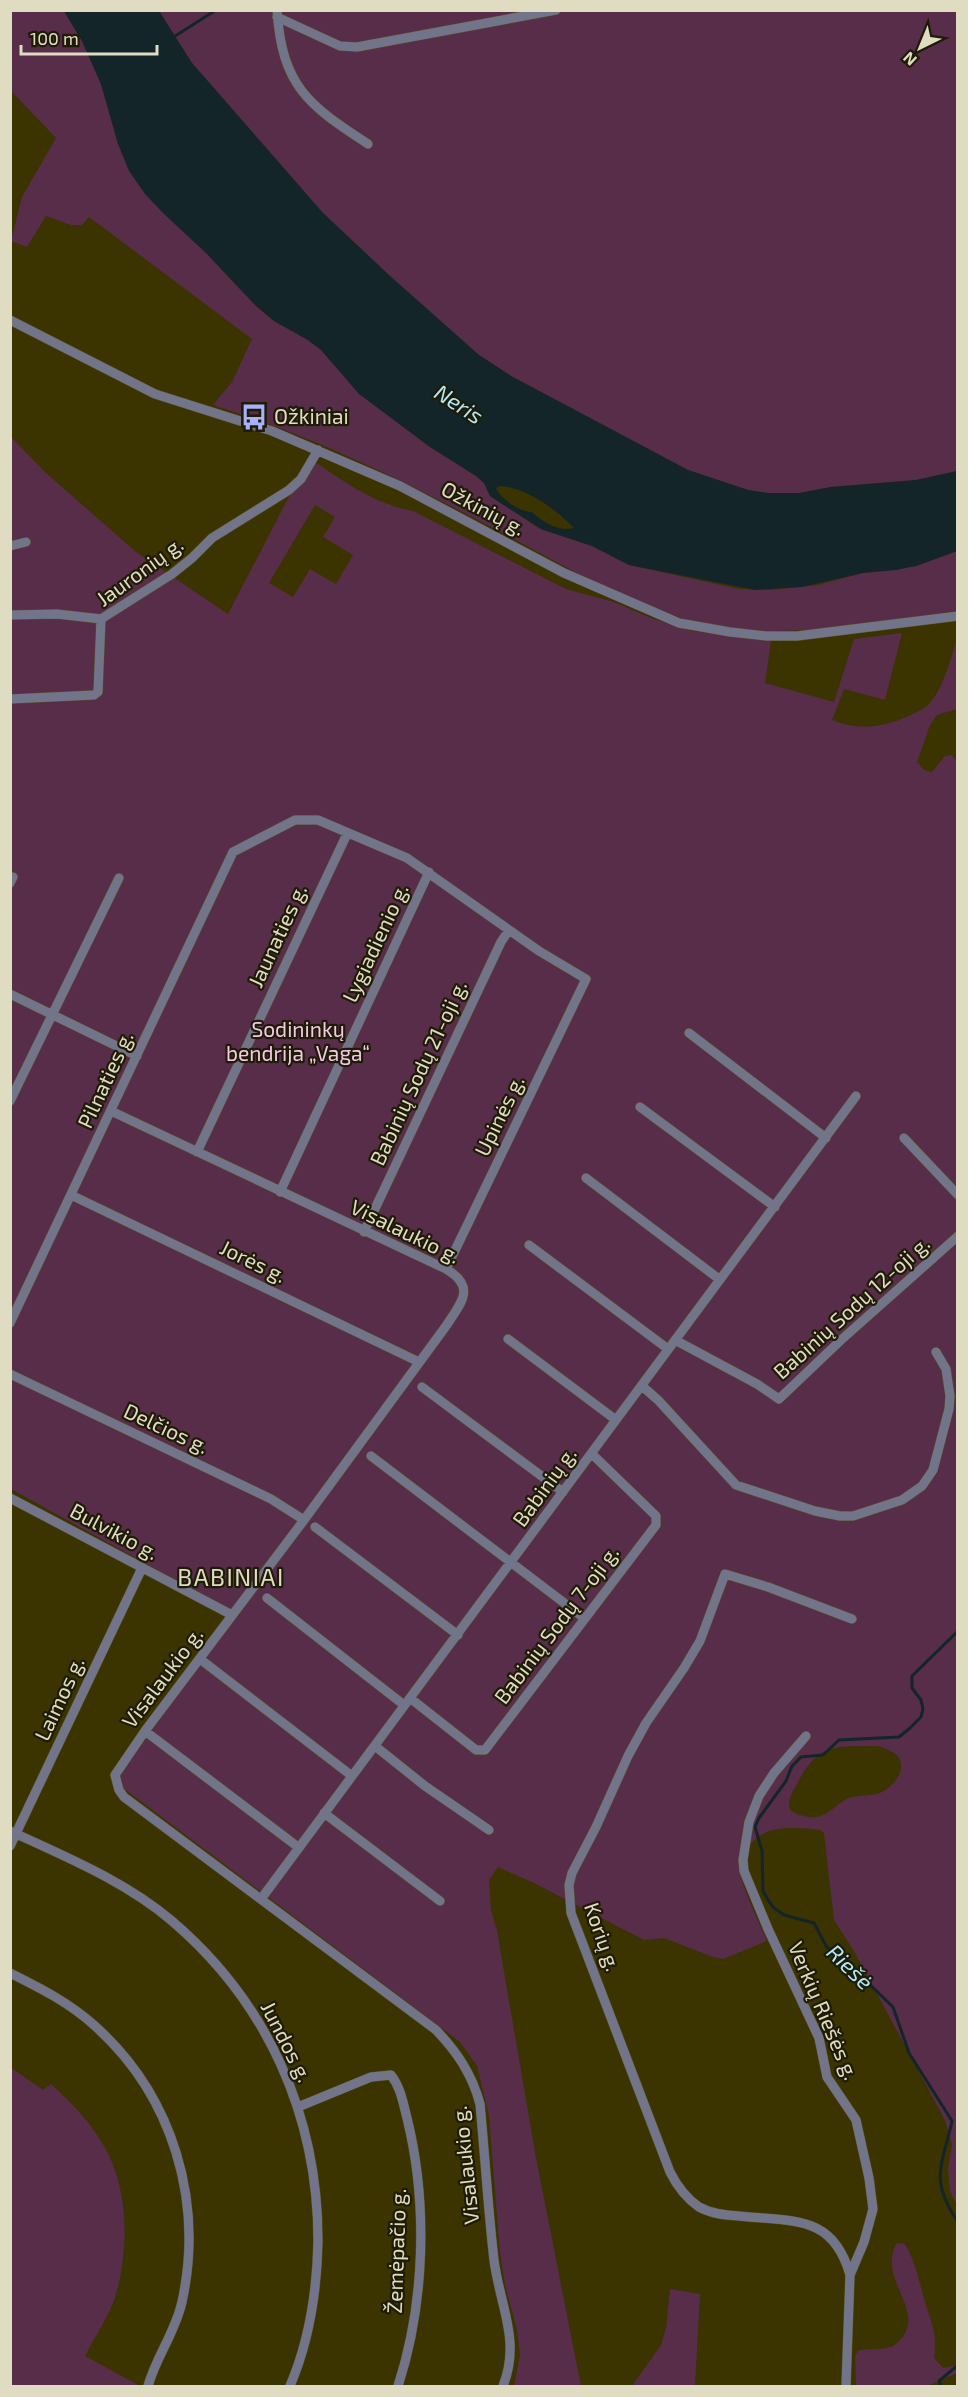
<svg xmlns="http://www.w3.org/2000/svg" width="968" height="2397" font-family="'Exo 2',sans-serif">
<rect width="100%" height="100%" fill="#3b3300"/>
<path fill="#572d4a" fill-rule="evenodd" d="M11,11H64L82,41L101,84L118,144L208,255L256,306L274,321L308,340L321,350L360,394L430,447L476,476L484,483L490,496L540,529L592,546L629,565L739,589L771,590L818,585L863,573L916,566L957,551V611C882,620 803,638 727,628C644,617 568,567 495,529C404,481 311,435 213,405L232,382L252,339L89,217L82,225H71L46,216L27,247L11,241L22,197L56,138L11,91Z
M159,11H957V471L916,480L831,487L799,493H768L748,490L688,470L511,376L479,355L390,276L323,213L192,63Z
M10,436L45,472L136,552L228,614L309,458C344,481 371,503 413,511L566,589L614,602L651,618L692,631L771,641L765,683L834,702L854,639L902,633L885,700L844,689L832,720C858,730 879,728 904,718C913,714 923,710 929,704C944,687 950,660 957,639V709L937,715L930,725L917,762L924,770L932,772L945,756L952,755L958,763L957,2205L950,2191L948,2169L952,2144L945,2120L854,1951L834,1920L824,1833L820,1830C806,1828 788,1827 773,1830C757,1833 738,1853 740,1870C741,1886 760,1924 767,1941L723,1959L713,1957L664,1938L644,1940L534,1883L498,1867L489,1880L491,1910L497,1931L536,2158L581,2386H514L520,2355L517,2330L505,2285L500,2253L489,2116L477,2066L460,2042L122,1787L120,1774L237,1614L11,1489ZM315,505L335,517L323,537L353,555L336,584L310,569L293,597L269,583ZM879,1746C885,1749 896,1752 899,1758C907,1773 890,1790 877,1794C868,1796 858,1795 849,1798C838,1802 828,1816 817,1817C808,1818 797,1815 790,1810C787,1800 792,1793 797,1784C819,1741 836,1747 879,1746Z
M10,2067L43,2090L51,2084C71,2102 91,2123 104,2146C129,2189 129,2248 116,2294C110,2315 95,2336 85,2356L140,2386H11Z
M897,2243L905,2244C915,2261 918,2278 924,2298C930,2321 938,2332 934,2358L943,2368L957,2365V2373L927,2386H856L855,2356L858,2351C868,2348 882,2350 890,2347C895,2346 901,2340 904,2335C922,2307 877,2276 897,2243Z
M670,2289L700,2294L695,2386H632L661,2345L666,2328Z"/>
<path fill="#14252a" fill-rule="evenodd" d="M64,11H159L192,63L323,213L390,276L479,355L511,376L688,470L748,490L768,493H799L831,487L916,480L957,471V551L916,566L896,570L863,573L802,587L755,590L629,565L592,546L541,529L490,496L484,483L476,476L430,447L359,394L321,350L308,340L274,321L256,306L208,255L163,213L145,194L129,171L118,144L101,84L82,41ZM499,486C525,487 556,509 574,528C558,532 543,522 532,512C520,512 502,500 496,489Z"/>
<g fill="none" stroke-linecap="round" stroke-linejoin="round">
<path stroke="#14252a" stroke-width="3" d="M172,38L216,10
M958,1631L912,1676V1688L921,1700L923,1709L921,1717L910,1728L899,1737L839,1740L823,1755L801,1757L792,1766L786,1781L759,1818L755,1827L762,1851L763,1891L768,1900L774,1908L784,1915L814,1923L826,1946L852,1973L860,1975L893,2007L909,2053L952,2121C942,2167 929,2179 958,2222
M941,2386L939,2381L958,2365"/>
<g stroke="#595123" stroke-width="10">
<path id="street" d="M277,10C282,86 308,105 368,144
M277,17L340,46L357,47L556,10
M10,320L155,394L272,431L400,486L564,573L679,623L730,632L766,636H797L958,616
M10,546L26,542
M10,615L57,614L101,619
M10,699L94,695L98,692L101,619L172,574L192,558L212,538L289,490L301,479L318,450
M10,883L13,877
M10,994L137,1056
M689,1033L826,1138
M10,1101L119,878
M640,1107L775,1207
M111,1111L446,1269C477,1287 461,1303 446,1326L304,1520L145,1731L115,1775L119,1790L124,1797L436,2030C457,2052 472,2074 480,2104C485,2156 488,2209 494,2260C500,2307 521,2340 503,2386
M904,1138L958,1195
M197,1152L347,834
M586,1178L719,1279
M280,1192L429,872
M71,1195L419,1362
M364,1232L501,942L509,930
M529,1245L668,1349
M10,1323L233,852L295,820H318L407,858L539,951L586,979L446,1269
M508,1339L616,1420
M675,1340L757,1384L779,1399L841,1340L958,1236
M10,1374L271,1499L304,1520
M642,1386L658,1400L736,1485L815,1511L840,1516H853L902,1500L922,1486L933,1470L949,1409L950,1396L946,1369L936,1352
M422,1387L563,1492
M371,1456L584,1618
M10,1498L232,1615
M315,1527L458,1635
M267,1598L404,1705
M200,1659L352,1776
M410,1698L476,1750H485L656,1525V1516L592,1454
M145,1731L298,1847
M806,1736L774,1773L759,1796L749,1822L743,1860L744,1871L768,1929L819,2038L827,2077L856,2120L869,2178L873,2209L864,2242L850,2275L846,2386
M375,1746L425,1786L489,1830
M324,1813L440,1901
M10,1831C66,1857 125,1881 172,1921C268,2003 318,2116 318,2241C317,2292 310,2339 290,2386
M10,1846L142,1568
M261,1899L856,1096
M10,1973C40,1988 70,2003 95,2026C173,2096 204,2201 182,2302C175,2333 156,2357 148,2386
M298,2107L371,2077L391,2075C401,2088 403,2103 407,2118C428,2203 425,2303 398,2386
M850,2275C833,2214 793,2222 739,2216C725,2215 712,2214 699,2207C686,2198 677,2186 670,2172L571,1913L569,1885L572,1873L596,1827L628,1756L646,1723L684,1668L700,1641L725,1574L768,1587L852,1619"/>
</g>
<use href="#street" stroke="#727589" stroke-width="9"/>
</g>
<defs>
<g id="bus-bare" transform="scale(2.07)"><path d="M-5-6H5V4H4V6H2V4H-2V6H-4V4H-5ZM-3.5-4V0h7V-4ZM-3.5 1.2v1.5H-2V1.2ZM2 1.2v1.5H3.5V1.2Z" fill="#a9b0fc" stroke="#1e1b07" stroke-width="2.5" paint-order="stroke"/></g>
</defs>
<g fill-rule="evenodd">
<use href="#bus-bare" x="254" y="417"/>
</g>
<g text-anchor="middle" stroke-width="4.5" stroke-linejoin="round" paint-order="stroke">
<g font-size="21" fill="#e0dcc2" stroke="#1e1b07" text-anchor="start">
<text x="274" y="424">Ožkiniai</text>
</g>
<g font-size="21" fill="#e0dcc2" stroke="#1e1b07">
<text transform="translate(483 509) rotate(28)" y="7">Ožkinių g.</text>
<text transform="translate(140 572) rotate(-36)" y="7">Jauronių g.</text>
<text transform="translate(278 936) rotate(-65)" y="7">Jaunaties g.</text>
<text transform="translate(376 943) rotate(-65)" y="7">Lygiadienio g.</text>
<text transform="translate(419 1073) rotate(-65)" y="7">Babinių Sodų 21-oji g.</text>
<text transform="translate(106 1080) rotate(-65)" y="7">Pilnaties g.</text>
<text transform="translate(500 1116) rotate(-64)" y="7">Upinės g.</text>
<text transform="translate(405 1232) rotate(26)" y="7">Visalaukio g.</text>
<text transform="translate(253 1262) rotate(26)" y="7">Jorės g.</text>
<text transform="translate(852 1308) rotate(-42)" y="7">Babinių Sodų 12-oji g.</text>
<text transform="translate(166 1429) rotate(25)" y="7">Delčios g.</text>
<text transform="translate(545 1487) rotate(-54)" y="7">Babinių g.</text>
<text transform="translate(114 1532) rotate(28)" y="7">Bulvikio g.</text>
<text transform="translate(557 1625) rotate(-53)" y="7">Babinių Sodų 7-oji g.</text>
<text transform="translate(163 1678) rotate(-53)" y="7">Visalaukio g.</text>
<text transform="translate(60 1699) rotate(-65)" y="7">Laimos g.</text>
<text transform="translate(602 1937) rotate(71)" y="7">Korių g.</text>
<text transform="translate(823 2011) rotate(67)" y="7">Verkių Riešės g.</text>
<text transform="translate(286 2042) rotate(63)" y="7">Jundos g.</text>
<text transform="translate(466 2165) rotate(-96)" y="7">Visalaukio g.</text>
<text transform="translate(397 2251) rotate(-88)" y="7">Žemėpačio g.</text>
</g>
<g font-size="21" fill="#f4c9e5" stroke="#1e1b07">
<text x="298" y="1037">Sodininkų<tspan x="298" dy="24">bendrija „Vaga“</tspan></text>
</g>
<g font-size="22" font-style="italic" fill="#b2eafc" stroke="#1e1b07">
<text transform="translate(459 404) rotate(33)" y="8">Neris</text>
<text transform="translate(850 1967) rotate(44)" y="8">Riešė</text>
</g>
<g font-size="24" letter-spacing="1.5" fill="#e0dcc2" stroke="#1e1b07">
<text x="231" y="1586">BABINIAI</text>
</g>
</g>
<rect width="968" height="2397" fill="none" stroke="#e0dcc2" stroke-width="24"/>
<g transform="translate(920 48) rotate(223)" stroke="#1e1b07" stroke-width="4.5" paint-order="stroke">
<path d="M0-4.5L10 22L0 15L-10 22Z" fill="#e0dcc2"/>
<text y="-9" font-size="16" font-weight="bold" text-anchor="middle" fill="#e0dcc2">N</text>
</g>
<path d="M21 45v9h136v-9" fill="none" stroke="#e0dcc2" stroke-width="3"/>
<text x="30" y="45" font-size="18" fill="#e0dcc2" stroke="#1e1b07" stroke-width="4.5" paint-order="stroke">100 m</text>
</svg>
